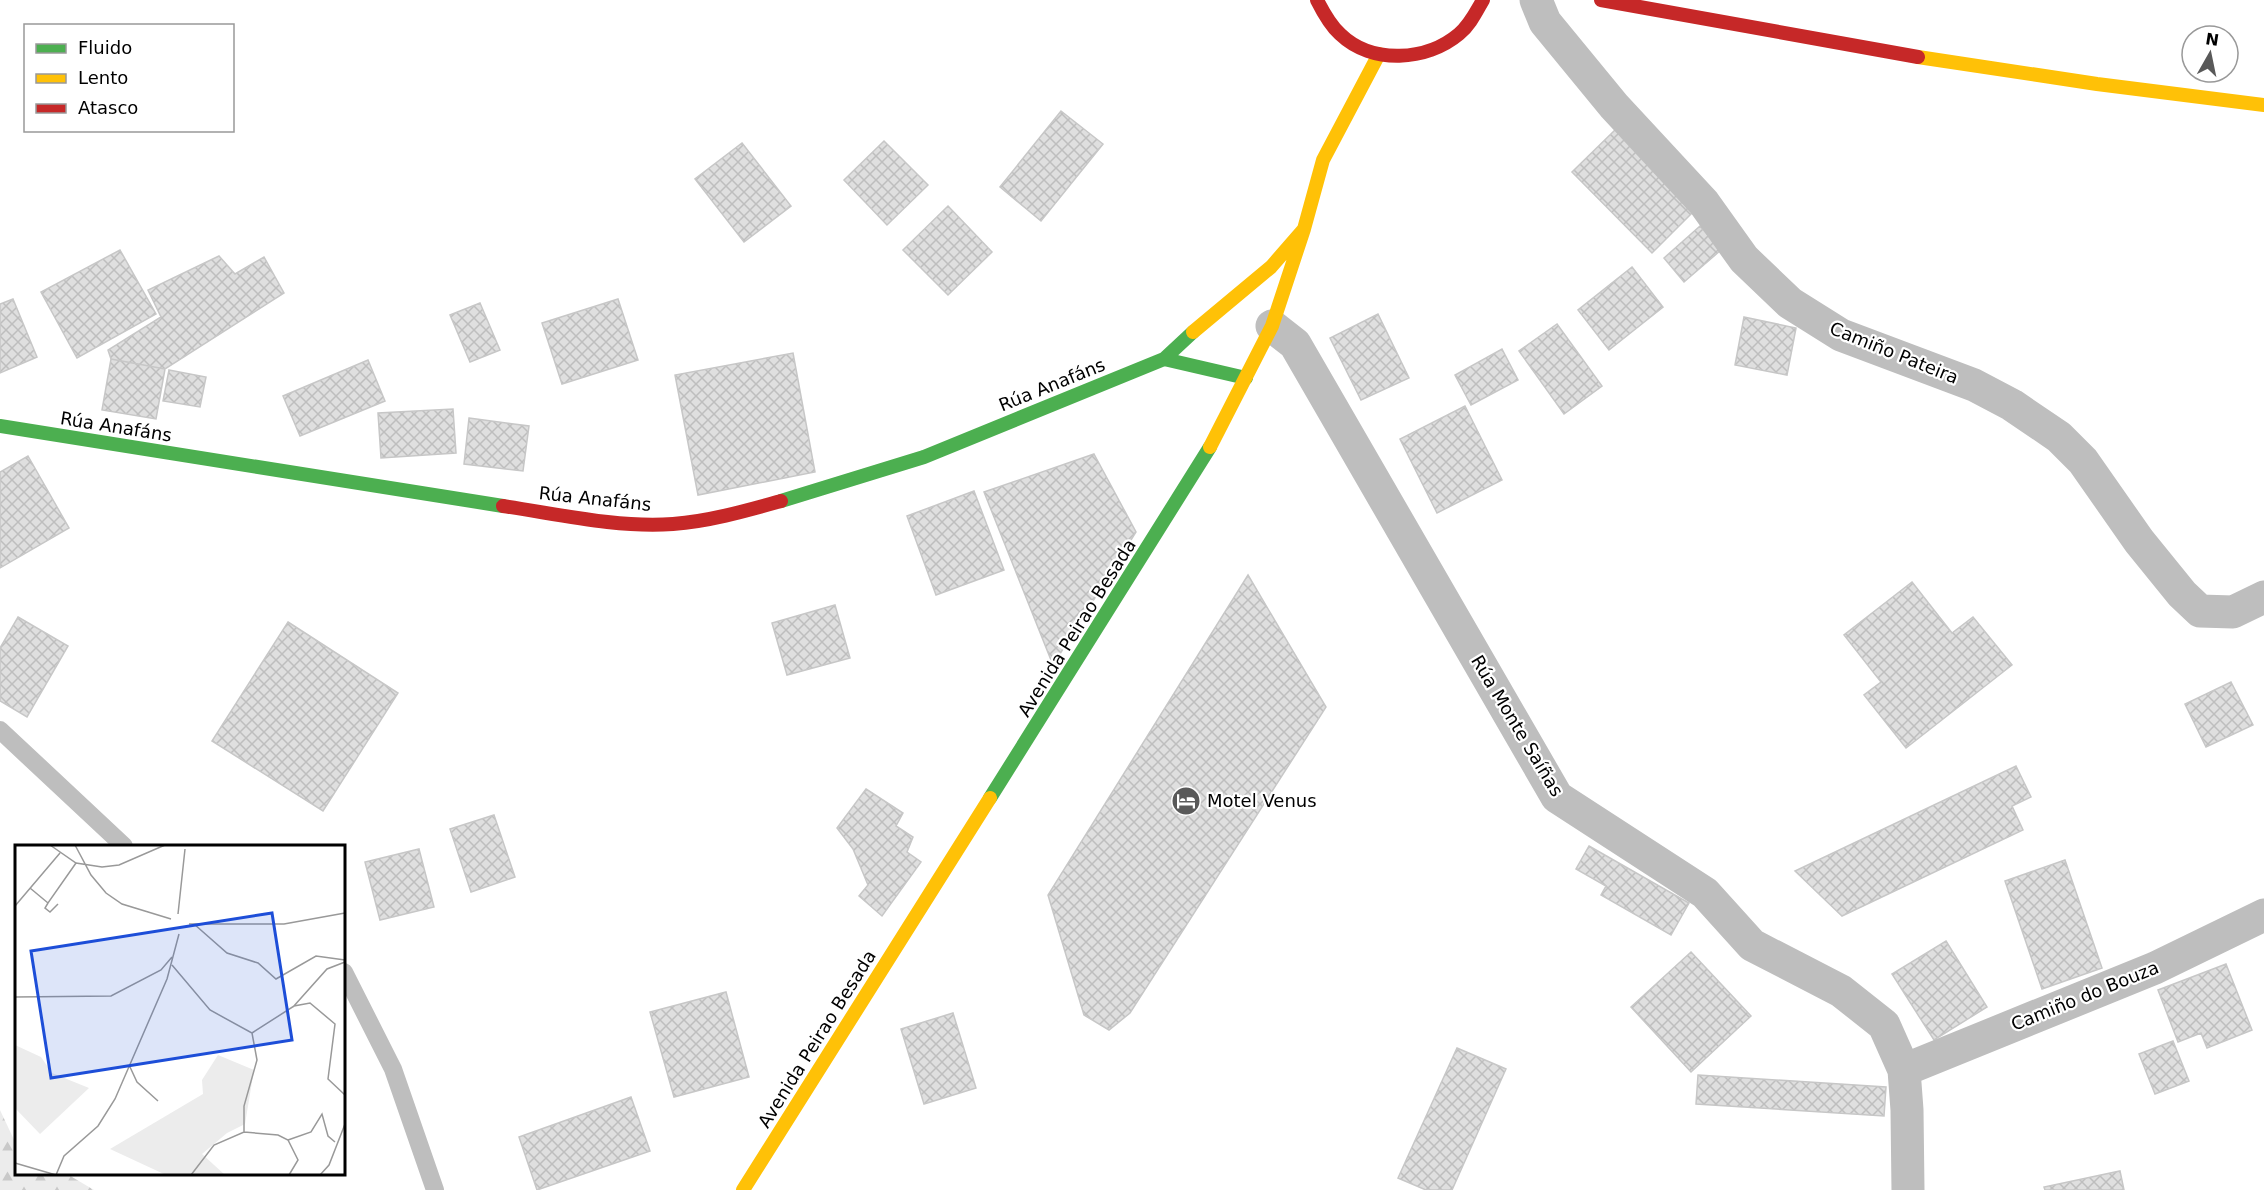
<svg xmlns="http://www.w3.org/2000/svg" width="2264" height="1190" font-family="'DejaVu Sans',sans-serif">
<defs>
<pattern id="forest-firs" width="22" height="20" patternUnits="userSpaceOnUse" patternTransform="scale(1.5)"><rect width="22" height="20" fill="#ececec"/><path d="M5 1l3.5 6h-7zM16 11l3.5 6h-7z" fill="#c9c9c9"/></pattern>
<pattern id="building-cross-hatch" width="8" height="8" patternUnits="userSpaceOnUse" patternTransform="scale(1.5)"><rect width="8" height="8" fill="#dfdfdf"/><path d="M0 0l8 8M0 8l8-8" fill="none" stroke="#bebebe"/></pattern>
</defs>
<rect width="100%" height="100%" fill="#fff"/>
<path fill="url(#forest-firs)" d="M0,1110L16,1144V1174H67L94,1190H0Z"/>
<path fill="url(#building-cross-hatch)" stroke="#c7c7c7" stroke-width="1.5" d="M1061,111L1103,144L1041,221L1000,187Z
M1617,128L1697,208L1652,253L1572,172Z
M884,141L928,185L887,225L844,180Z
M742,143L791,206L744,242L695,179Z
M948,206L992,252L948,295L903,250Z
M1700,226L1721,250L1684,282L1664,258Z
M120,250L156,314L77,358L41,292Z
M219,256L235,274L264,257L284,293L165,369L111,359L108,350L161,317L148,290Z
M1632,267L1663,307L1609,350L1578,310Z
M13,299L37,357L0,373V304Z
M618,299L638,360L562,384L542,323Z
M480,303L500,350L470,362L450,315Z
M1378,314L1409,378L1361,400L1330,338Z
M1744,317L1796,328L1787,375L1735,365Z
M1557,324L1602,386L1564,414L1519,351Z
M1502,349L1518,380L1471,405L1455,375Z
M793,353L815,472L698,495L675,375Z
M111,359L165,369L156,419L102,410Z
M368,360L385,401L300,436L283,396Z
M169,370L206,377L200,407L163,401Z
M1465,406L1502,480L1437,513L1400,439Z
M453,409L456,453L381,458L378,413Z
M469,418L529,426L523,471L464,464Z
M1094,454L1136,532L1053,665L984,492Z
M28,456L69,528L0,568V472Z
M974,491L1004,570L936,595L907,516Z
M1248,575L1326,707L1130,1013L1109,1030L1084,1015L1048,895Z
M1912,582L1952,633L1973,617L2012,665L1906,748L1864,695L1881,682L1844,635Z
M835,605L850,658L787,675L772,623Z
M18,617L68,646L27,717L0,701V648Z
M288,622L398,693L323,811L212,741Z
M2231,682L2253,725L2206,747L2185,704Z
M2016,766L2031,797L2012,806L2023,830L1842,916L1795,871Z
M866,789L903,813L896,826L913,837L907,852L921,862L882,916L859,896L868,885L853,849L837,828Z
M494,815L515,877L471,892L450,829Z
M1589,846L1689,903L1671,935L1601,895L1606,886L1576,869Z
M419,849L434,907L380,920L365,862Z
M2065,860L2102,968L2042,989L2005,881Z
M1946,941L1987,1007L1934,1040L1892,974Z
M1691,952L1751,1016L1691,1072L1631,1007Z
M2226,964L2252,1030L2207,1048L2201,1033L2178,1042L2158,990Z
M726,992L749,1077L674,1097L650,1012Z
M953,1013L976,1088L924,1104L901,1029Z
M2173,1041L2189,1081L2155,1094L2139,1054Z
M1457,1048L1506,1069L1452,1190H1426L1398,1178Z
M1698,1075L1886,1087L1884,1116L1696,1104Z
M631,1097L650,1151L537,1190L519,1137Z
M2120,1171L2124,1190H2045L2044,1187Z"/>
<g fill="none" stroke-linecap="round" stroke-linejoin="round">
<path stroke="#bebebe" stroke-width="18" d="M0,730L124,846
M344,972L393,1069L435,1190"/>
<path stroke="#bebebe" stroke-width="33" d="M1536,0L1545,22L1614,106L1704,203L1744,259L1790,303L1841,335L1974,385L2012,405L2059,437L2083,461L2139,541L2182,594L2200,611L2233,612L2264,597
M1272,326L1295,344L1557,797L1705,893L1752,945L1841,991L1884,1025L1904,1070L1907,1110L1908,1190
M1904,1070L2155,968L2264,915"/>
<path stroke="#4caf50" stroke-width="14" d="M1164,359L1246,378
M0,426L503,506
M781,501L924,457L1164,359L1193,332
M990,798L1210,447"/>
<path stroke="#ffc107" stroke-width="14" d="M1918,57L2097,84L2264,105
M1193,332L1271,267L1304,229
M1210,447L1272,326L1304,229L1323,160L1379,54
M743,1190L990,798"/>
<path stroke="#c62828" stroke-width="14" d="M1317,0C1323,12 1330,25 1340,34C1372,65 1427,61 1459,34C1470,25 1476,12 1483,0
M1601,0L1918,57
M503,506C558,514 616,528 673,524C710,521 745,511 781,501"/>
</g>
<defs>
<g id="hotel-disc" transform="scale(1.5)"><circle r="9.5" fill="#595959" stroke="#fff"/><path d="M-6-4.5h1.5V1H6V5H4.5V3h-9V5H-6ZM-4 0a1.8 1.8 0 1 1 3.6 0ZM.5 0V-2.5h3Q6-2.5 6 0Z" fill="#fff"/></g>
</defs>
<g fill-rule="evenodd">
<use href="#hotel-disc" x="1186" y="801"/>
</g>
<g text-anchor="middle" stroke-width="4.5" stroke-linejoin="round" paint-order="stroke">
<g font-size="18" fill="#000" stroke="#fff">
<text transform="translate(1894 353) rotate(22)" y="6">Camiño Pateira</text>
<text transform="translate(1052 385) rotate(-22)" y="6">Rúa Anafáns</text>
<text transform="translate(116 427) rotate(9)" y="6">Rúa Anafáns</text>
<text transform="translate(595 499) rotate(6)" y="6">Rúa Anafáns</text>
<text transform="translate(1077 628) rotate(-58)" y="6">Avenida Peirao Besada</text>
<text transform="translate(1517 726) rotate(59)" y="6">Rúa Monte Saíñas</text>
<text transform="translate(2085 996) rotate(-22)" y="6">Camiño do Bouza</text>
<text transform="translate(817 1039) rotate(-58)" y="6">Avenida Peirao Besada</text>
</g>
<g font-size="18" fill="#000" stroke="#fff" text-anchor="start">
<text x="1207" y="807">Motel Venus</text>
</g>
</g>
<g transform="translate(15 845)">
<rect width="330" height="330" fill="#fff"/>
<path d="M0,200L26,212L37,228L74,243L25,289L0,263ZM203,210L239,225L230,279L212,288L187,309L210,330H151L95,304L188,249L187,235Z" fill="#ececec"/>
<path fill="none" stroke="#999" stroke-width="1.5" d="M35,0L61,18L87,22L104,20L150,0M60,0L76,30L91,48L107,59L156,74M15,43L33,58L61,18M33,58L30,63L35,67L43,59M0,61L45,8M163,69L170,4M174,79H269L330,68M179,79L212,108L243,118L261,134L301,111L330,115M157,120L195,165L237,188L242,215L229,261V287M0,152L96,151L146,125L157,112M278,162L312,124L330,117M237,188L279,161L295,158L320,179L313,234L330,250M115,222L122,237L143,256M273,295L296,287L307,269L313,291L320,297M0,318L41,330M41,330L49,311L83,281L100,254L152,134L164,89M176,330L199,300L229,287L263,290L273,295L283,315L274,330M305,330L314,320L330,279"/>
<path fill="#1d4ed8" fill-opacity="0.15" stroke="#1d4ed8" stroke-width="3" d="M257,68L277,195L36,233L16,106Z"/>
<rect width="330" height="330" fill="none" stroke="#000" stroke-width="3"/>
</g>
<rect x="24" y="24" width="210" height="108" fill="#ffffff" stroke="#999999" stroke-width="1.5"/>
<rect x="36" y="44" width="30" height="9" fill="#4caf50" stroke="#999999" stroke-width="1.5"/>
<text x="78" y="54" font-size="18" fill="#000000">Fluido</text>
<rect x="36" y="74" width="30" height="9" fill="#ffc107" stroke="#999999" stroke-width="1.5"/>
<text x="78" y="84" font-size="18" fill="#000000">Lento</text>
<rect x="36" y="104" width="30" height="9" fill="#c62828" stroke="#999999" stroke-width="1.5"/>
<text x="78" y="114" font-size="18" fill="#000000">Atasco</text>
<g transform="translate(2210 54) rotate(9)"><circle r="28" fill="#ffffff" stroke="#999999" stroke-width="1.5"/>
<path d="M0-4.5L10 22L0 15L-10 22Z" fill="#595959"/>
<text y="-9" font-size="16" font-weight="bold" text-anchor="middle" fill="#000000">N</text>
</g>
</svg>
